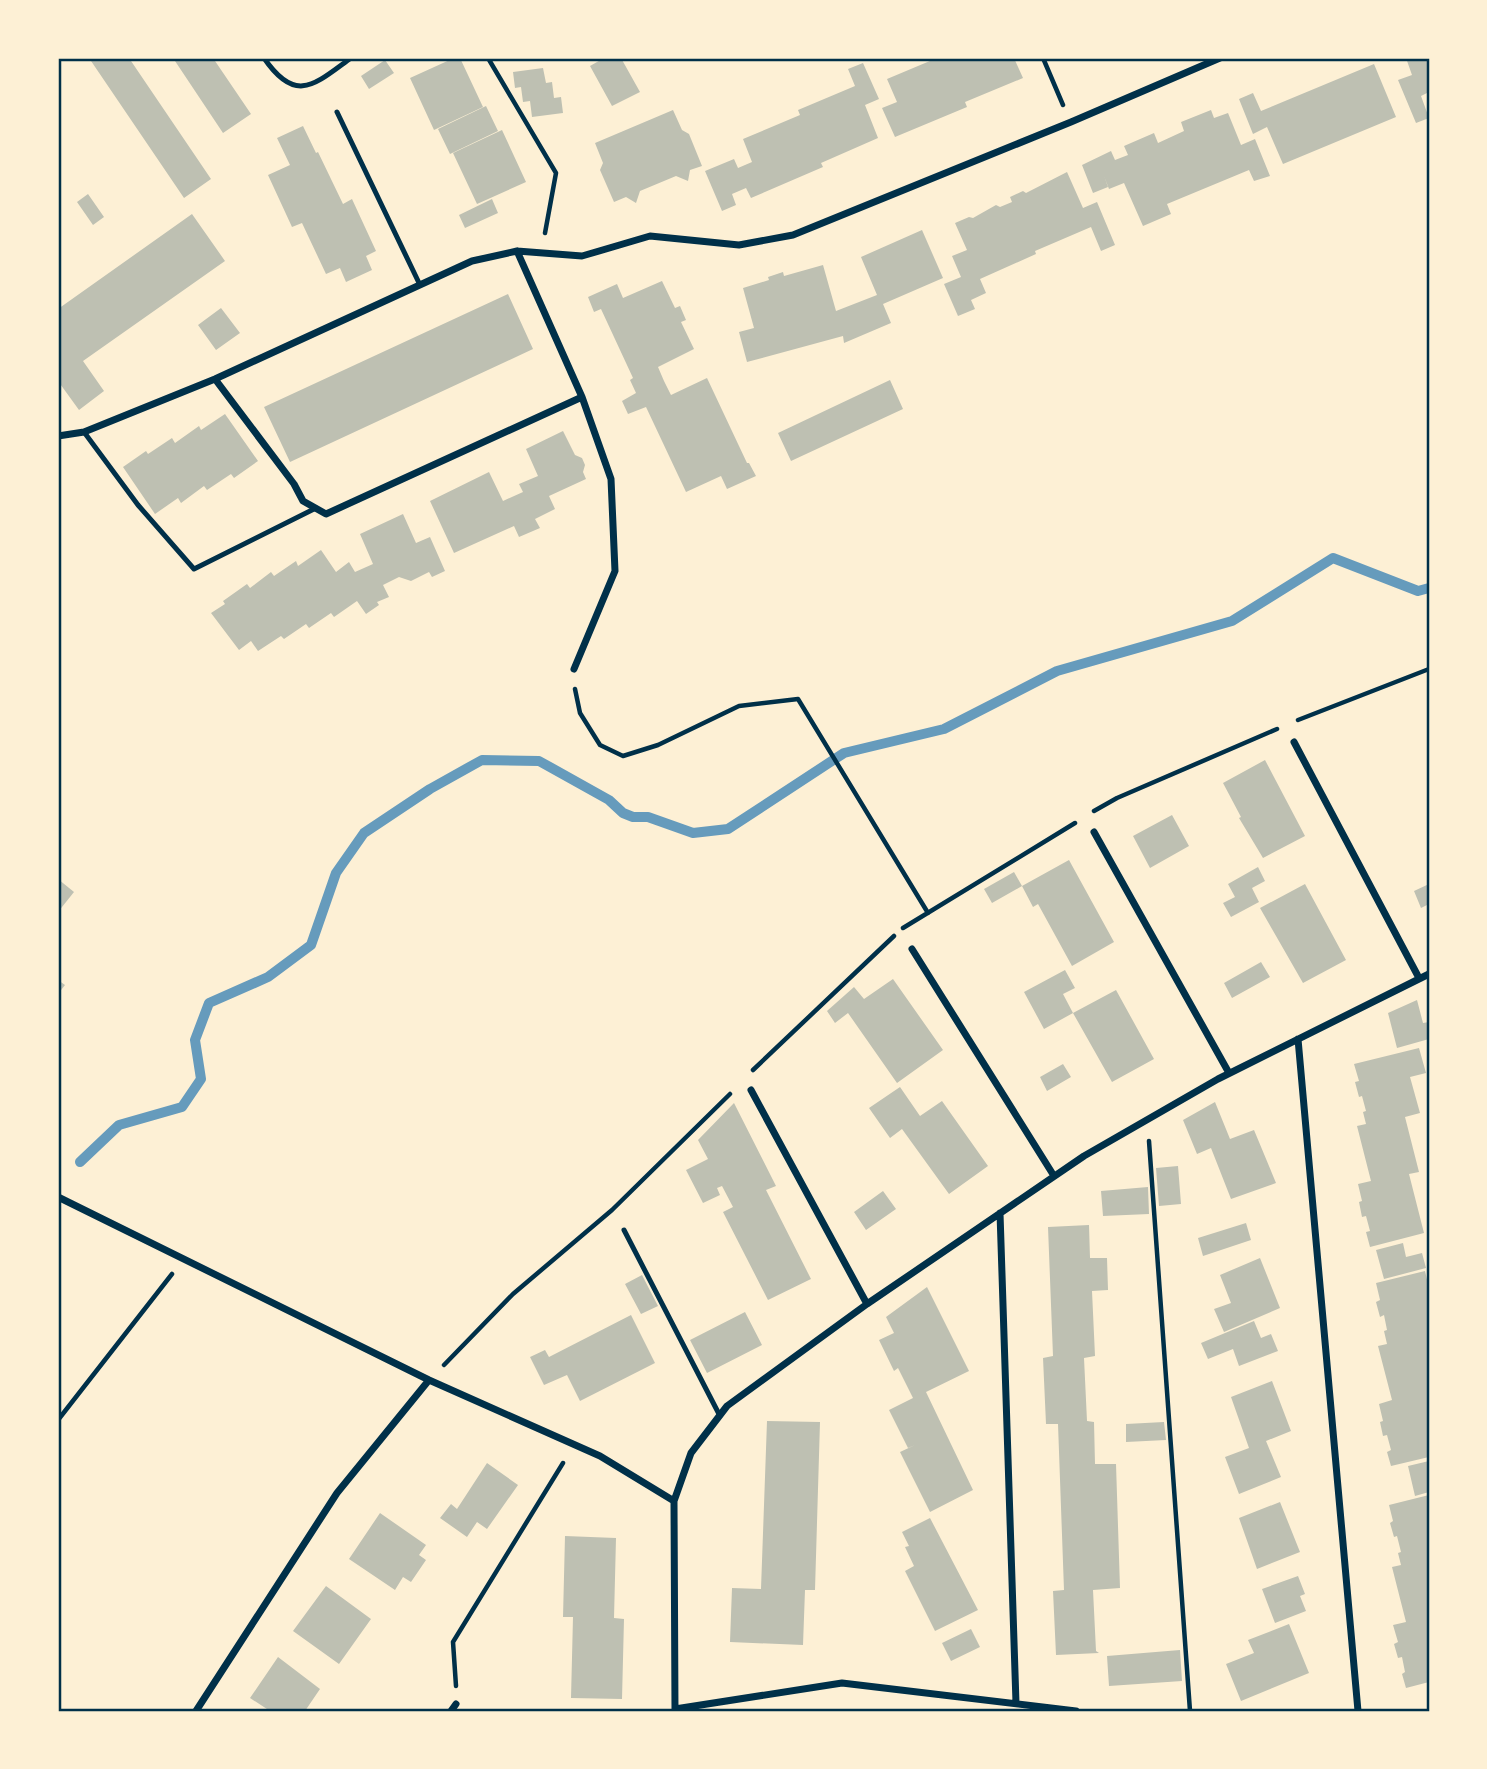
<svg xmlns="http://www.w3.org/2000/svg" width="1487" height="1769" font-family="'Asap Condensed',sans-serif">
<rect width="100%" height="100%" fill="#fdf0d5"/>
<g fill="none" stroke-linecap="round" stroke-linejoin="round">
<path stroke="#669bbc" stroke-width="10" d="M80,1162L119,1125L182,1107L201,1079L195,1040L209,1003L268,977L311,945L336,873L364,833L430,789L482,760L539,761L609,800L623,813L633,817H648L693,833L728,829L844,753L944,729L1057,671L1232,621L1333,558L1418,591L1429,588"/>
</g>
<path fill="#bec0b2" d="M89,58H129L211,179L184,198Z
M173,58H213L251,114L223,133Z
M454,58H460L483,107L434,130L410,78Z
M604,58H621L640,92L612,106L590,66Z
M937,58H1014L1023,78L965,102L967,107L895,137L882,108L897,102L887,79Z
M1406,58H1429V92L1421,96L1429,118L1416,123L1398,80L1412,75Z
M385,60L394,73L369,89L361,76Z
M863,63L879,99L865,105L878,138L821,163L823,167L751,198L746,188L732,194L736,205L722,211L705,171L734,159L738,168L752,162L743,139L800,115L798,110L855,86L848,69Z
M1374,64L1396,117L1283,164L1267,127L1253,134L1239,99L1253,93L1261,111Z
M543,68L546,83L552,82L554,98L561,97L563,113L532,117L530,101L523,102L521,87L515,88L513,72Z
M486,106L498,131L450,154L438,129Z
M673,110L682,130L689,134L702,166L690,170L688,181L676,176L640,191L636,203L626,197L614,202L600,170L603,163L595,143Z
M1211,110L1214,118L1228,113L1241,145L1255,139L1270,176L1254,181L1249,170L1167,204L1171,214L1143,226L1124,183L1109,189L1104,176L1108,187L1093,193L1082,165L1111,151L1115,160L1128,155L1124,146L1154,133L1158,143L1184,131L1181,122Z
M303,126L316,153L318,152L343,204L352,199L376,251L366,256L372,270L346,282L340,268L326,274L302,223L292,227L268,175L290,165L277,138Z
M502,130L526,182L477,204L453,153Z
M1067,172L1083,208L1097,202L1115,245L1101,251L1091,227L1035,251L1036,254L980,279L986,293L971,300L975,309L958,316L944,284L961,277L952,256L967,250L955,223L969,217L973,218L996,205L1000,207L1012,202L1010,197L1023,191L1026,193Z
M88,194L104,217L93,225L77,202Z
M492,199L498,213L465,228L459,215Z
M192,214L225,261L83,361L104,391L79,410L58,381V309Z
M922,230L943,278L883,304L891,323L844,343L843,336L747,362L739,332L754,328L743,288L769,280L768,277L783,272L784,276L823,265L836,311L877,295L861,257Z
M662,281L675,308L680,306L686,320L681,322L694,349L658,367L664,381L671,395L707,378L747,463H749L756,476L727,489L721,476L686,492L646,407L628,414L622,401L636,393L630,380L633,378L601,309L594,312L588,297L617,284L623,298Z
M508,294L533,349L290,462L264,407Z
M221,308L240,333L216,350L198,325Z
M890,380L903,409L791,461L778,433Z
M225,414L258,461L234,478L231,474L207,490L204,486L181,503L178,498L155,514L123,467L146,451L148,454L172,438L175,443L199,426L201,430Z
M563,431L575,455L582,458L585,465L583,472L586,479L549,496L555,509L535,519L540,528L519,537L514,526L454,553L430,501L489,472L503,501L523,492L519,484L538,476L526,449Z
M403,514L416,543L430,537L445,571L432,577L429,572L411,581L399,577L383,585L389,597L377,602L379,605L366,614L357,601L334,617L331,613L309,628L306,624L284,639L281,636L258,651L251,641L239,650L211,613L225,604L223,601L247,584L250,588L271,572L274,576L296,561L298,566L321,550L336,572L349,562L355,572L373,564L360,534Z
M1265,760L1305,836L1263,858L1239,818L1241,817L1223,783Z
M1172,815L1189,846L1150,868L1133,836Z
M1069,860L1114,942L1072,966L1038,904L1033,907L1022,886Z
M1258,867L1265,881L1252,888L1259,902L1231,917L1223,903L1235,897L1228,884Z
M1014,872L1022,886L992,903L984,889Z
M58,879L74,892L58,912Z
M1305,884L1346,960L1303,983L1260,908Z
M1429,884V904L1421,908L1414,891Z
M1261,962L1270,977L1232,998L1224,983Z
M1065,970L1075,988L1063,994L1073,1013L1044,1029L1024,992Z
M893,979L943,1050L897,1083L848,1013L835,1023L827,1011L854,987L864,999Z
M58,980L65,985L58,994Z
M1116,990L1154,1059L1112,1082L1073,1013Z
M1417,1000L1423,1023L1429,1022V1039L1397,1048L1388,1013Z
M1419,1048L1426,1073L1410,1077L1420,1113L1405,1117L1419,1172L1409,1174L1424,1233L1370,1247L1366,1232L1370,1231L1366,1216L1362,1217L1359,1202L1362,1201L1358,1184L1371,1181L1357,1126L1366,1124L1363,1112L1366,1111L1362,1096L1359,1097L1355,1082L1359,1081L1354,1064Z
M1063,1064L1071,1077L1047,1091L1040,1077Z
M900,1087L920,1116L942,1101L988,1166L949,1194L902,1129L890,1138L869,1108Z
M1215,1102L1230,1139L1254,1130L1276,1183L1231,1199L1211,1148L1197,1154L1183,1120Z
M734,1103L776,1186L766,1190L811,1279L768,1300L723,1212L733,1207L722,1186L717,1188L720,1195L703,1203L686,1170L708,1159L698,1140Z
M1178,1166L1181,1204L1159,1206L1156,1168Z
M1148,1187L1149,1214L1103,1216L1101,1191Z
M883,1191L896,1209L866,1230L854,1212Z
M1246,1223L1251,1240L1203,1256L1198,1238Z
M1089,1225L1090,1258H1107L1108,1290L1092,1291L1095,1356L1084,1358L1087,1421L1094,1422L1095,1464H1116L1120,1588L1093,1590L1096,1651L1099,1653L1056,1655L1053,1591L1064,1590L1058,1424H1046L1043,1358L1053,1356L1048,1227Z
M1403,1243L1406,1257L1422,1253L1426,1268L1384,1279L1376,1250Z
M1260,1258L1280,1308L1224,1332L1214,1309L1231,1303L1220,1275Z
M1425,1271L1429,1288V1457L1391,1466L1387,1452L1391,1450L1387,1435L1383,1436L1380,1422L1383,1421L1379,1404L1392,1400L1378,1346L1387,1344L1384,1331L1387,1330L1384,1315L1380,1317L1376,1302L1380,1300L1376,1283Z
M642,1275L658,1306L641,1314L625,1284Z
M927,1287L969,1371L926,1392L973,1490L930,1512L900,1452L915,1445L908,1448L889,1410L913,1398L898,1368L894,1371L879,1340L894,1333L886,1317Z
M745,1312L762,1345L707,1373L690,1340Z
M631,1315L655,1363L580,1401L567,1375L544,1385L530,1357L545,1350L549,1357Z
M1254,1321L1261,1338L1271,1334L1278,1351L1239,1366L1233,1349L1208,1359L1201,1343Z
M1272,1381L1291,1431L1266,1441L1281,1477L1239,1494L1225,1457L1249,1448L1231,1397Z
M767,1421L820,1422L815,1590H805L803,1645L730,1642L732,1588L761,1589Z
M1164,1422L1166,1440L1126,1442V1424Z
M1429,1461V1492L1415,1496L1408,1466Z
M487,1463L518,1485L487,1529L477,1522L467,1537L440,1518L451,1504L457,1509Z
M1429,1495V1682L1406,1688L1402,1674L1405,1672L1402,1657L1398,1658L1394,1644L1398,1642L1393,1625L1406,1622L1392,1567L1401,1565L1398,1553L1401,1552L1397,1536L1394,1537L1390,1523L1393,1521L1389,1505Z
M1280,1502L1300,1552L1257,1569L1239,1518Z
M380,1513L426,1545L419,1555L426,1560L411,1582L403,1577L395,1590L349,1559Z
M930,1518L978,1610L935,1631L905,1571L914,1566L905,1547L909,1546L902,1532Z
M565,1536L616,1538L614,1618L624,1619L622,1699L571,1698L573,1617H563Z
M1298,1576L1305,1594L1300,1596L1306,1611L1275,1623L1262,1589Z
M326,1586L371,1619L339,1664L293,1631Z
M1289,1624L1309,1673L1241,1701L1226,1664L1254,1653L1248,1640Z
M971,1629L980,1647L951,1661L942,1643Z
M1180,1650L1182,1681L1109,1686L1107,1656Z
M278,1657L320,1689L305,1711H270L250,1698Z"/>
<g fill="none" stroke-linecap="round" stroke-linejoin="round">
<path stroke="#003049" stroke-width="4.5" d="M488,58L556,173L545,233
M1043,58L1063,105
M575,689L580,713L600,745L623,756L658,745L739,706L798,699L928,913
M1298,720L1429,669
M1094,811L1117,798L1277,729
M903,928L1075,823
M753,1070L894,936
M1149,1141L1190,1711
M444,1365L513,1294L612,1210L730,1094
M58,1420L172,1274
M456,1686L453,1642L563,1463"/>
<path stroke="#003049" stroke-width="5" d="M264,58C296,105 315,84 351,58
M337,112L420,285
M84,432L138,505L194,569L316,508
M624,1230L720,1416"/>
<path stroke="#003049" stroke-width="7" d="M517,251L582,397L611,479L615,571L574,669
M215,379L294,484L303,501L326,514L582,397
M58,436L84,432L215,379L472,261L517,251L582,256L650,236L739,245L793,235L1071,122L1220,58
M1294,742L1419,978
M1094,832L1229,1073
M912,949L1054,1176
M1298,1039L1358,1711
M751,1090L867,1304
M58,1197L429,1380L600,1456L674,1501
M1000,1213L1016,1703
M675,1709L842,1683L1076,1711
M196,1711L337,1493L429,1380
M451,1711L456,1704
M675,1711L674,1501L691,1453L727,1406L867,1304L1084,1156L1218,1079L1429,974"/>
</g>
<rect width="1487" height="1769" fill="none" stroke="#fdf0d5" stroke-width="119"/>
<rect x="60" y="60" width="1368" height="1650" fill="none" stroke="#003049" stroke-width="2.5"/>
</svg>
